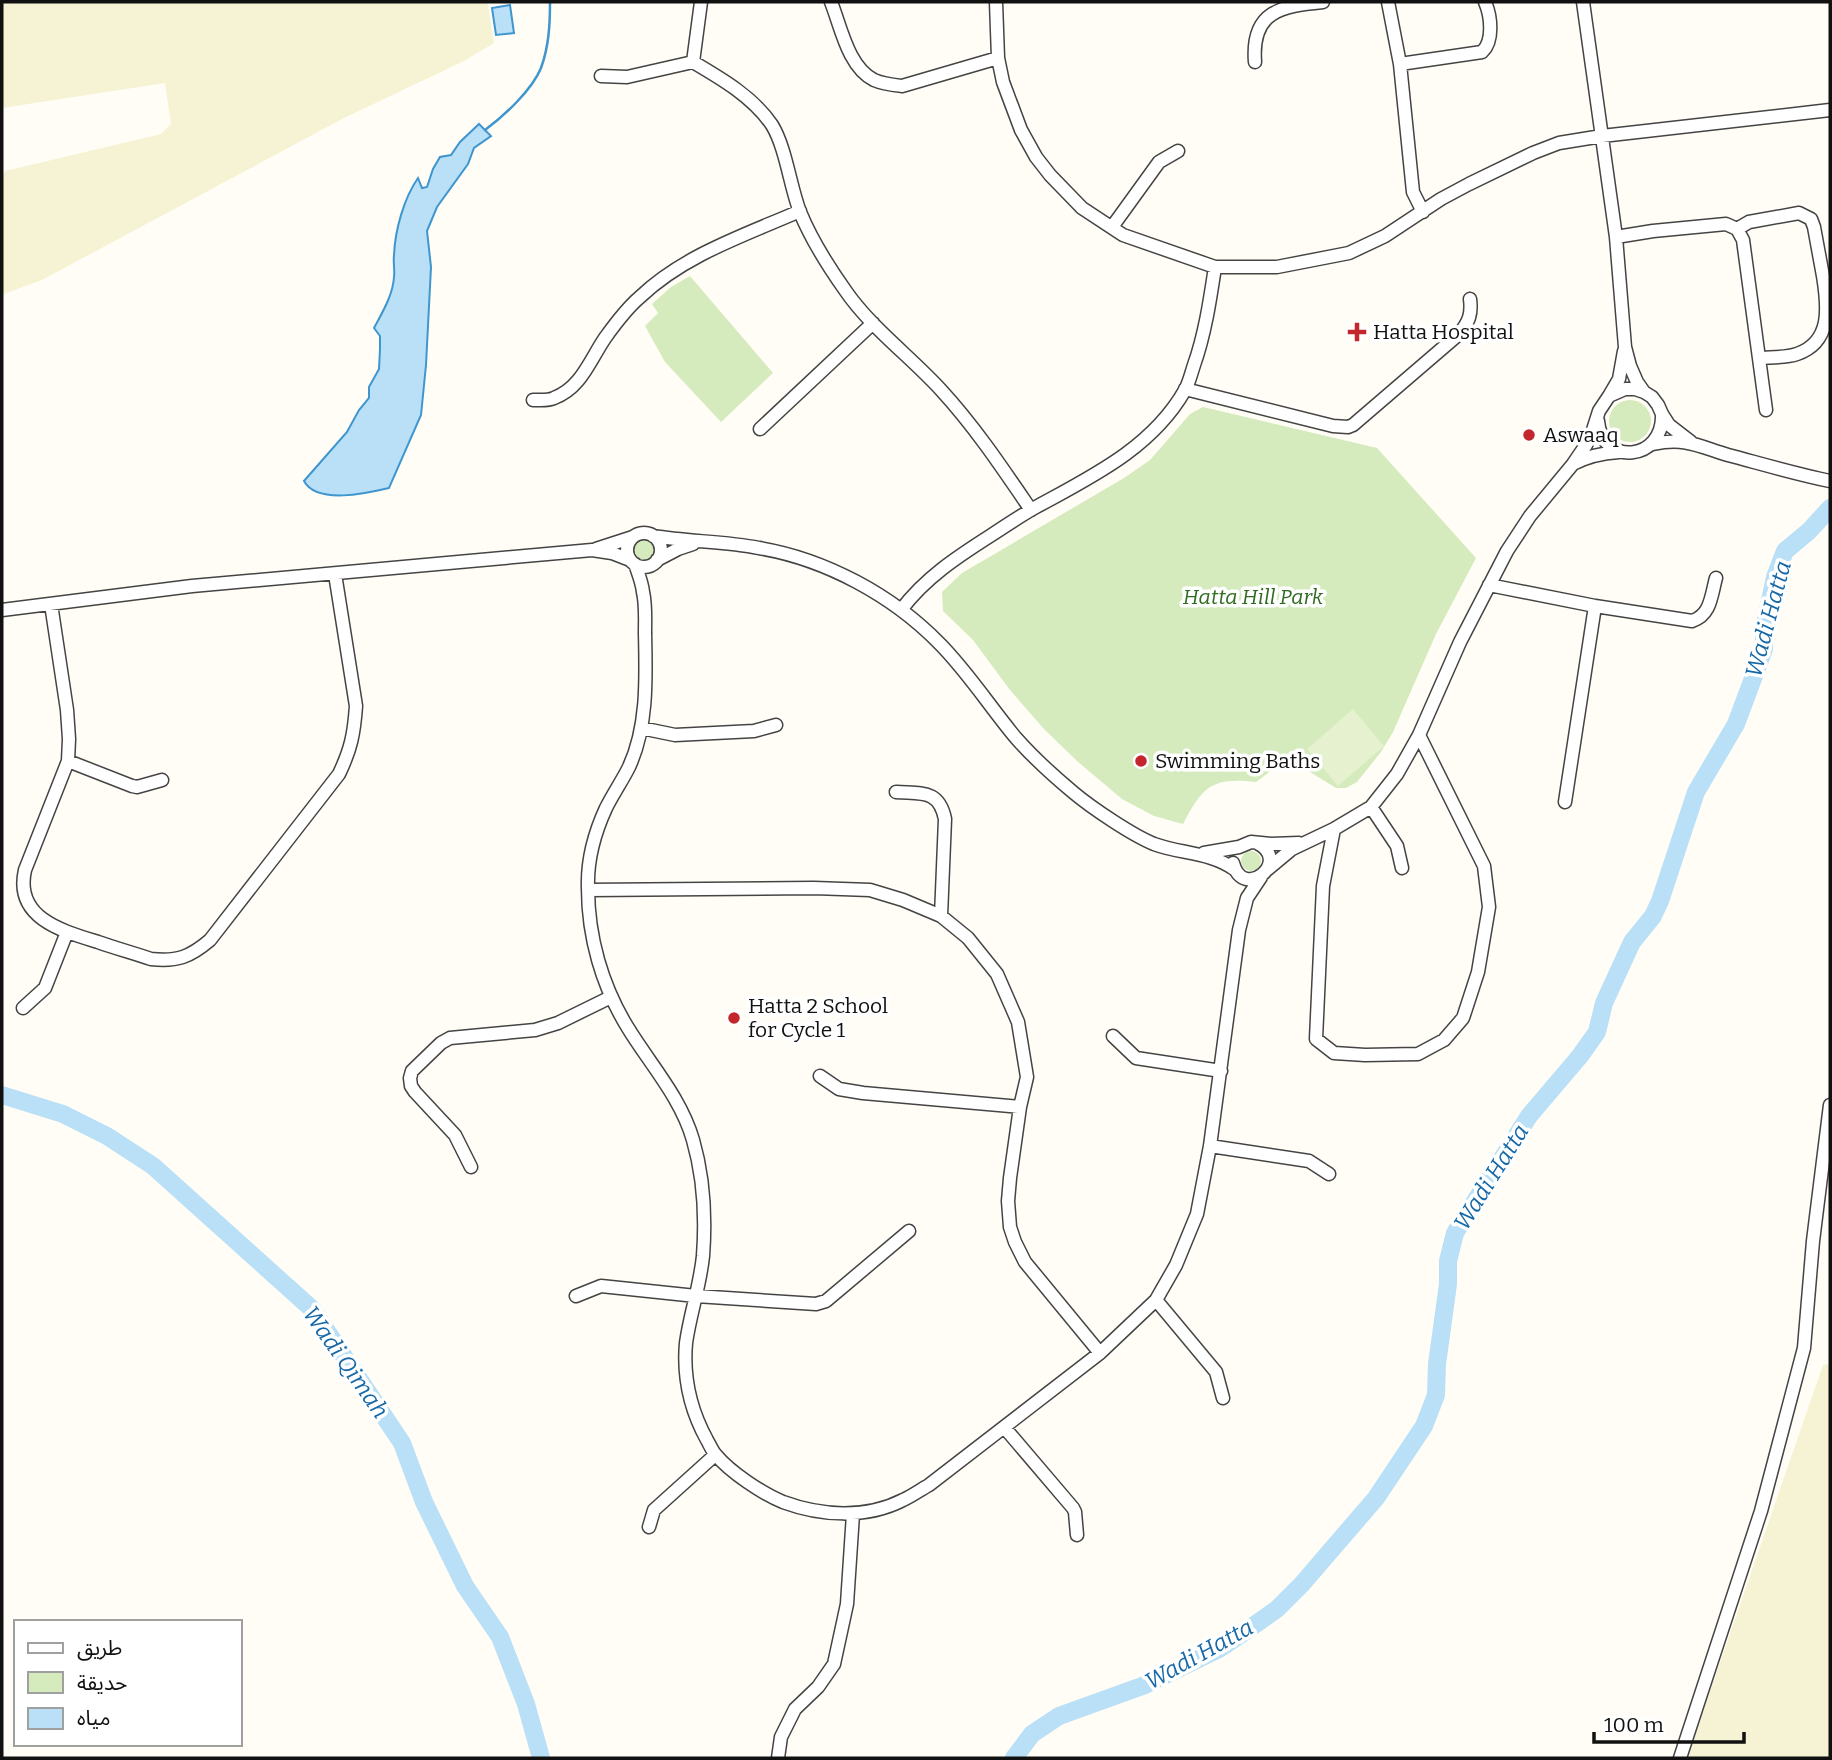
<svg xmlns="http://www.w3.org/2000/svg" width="1832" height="1760" font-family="Bitter,'Noto Sans Arabic',serif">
<rect width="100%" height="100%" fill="#fffdf5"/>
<path fill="#f6f3d4" d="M2,2H490L488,4L494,43L464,61L342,119L42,280L4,294L2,290V176L5,171L161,134L171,124L165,83L2,108Z
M1827,1364L1830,1366V1758H1687L1823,1365Z"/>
<path fill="#d5ebbd" d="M690,276L773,373L721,422L665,362L645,326L658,313L652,304L671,287Z
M1609 421a21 21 0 1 1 42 0a21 21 0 1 1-42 0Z
M1203,407L1377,448L1476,558L1436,634L1393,732L1381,752L1357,782L1346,788H1336L1302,767L1286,765L1272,770L1256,782C1212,777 1203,786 1183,824L1154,816L1122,799L1077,761L1044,729L1010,690L973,640L943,611L942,592L962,573L1124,478L1150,460L1190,414Z
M634 550a10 10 0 1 1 20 0a10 10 0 1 1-20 0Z
M1241 861a10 10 0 1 1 20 0a10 10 0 1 1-20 0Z"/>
<path fill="#e6f2cf" d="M1353,709L1384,746L1338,786L1307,749Z"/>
<path fill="#b9e0f7" stroke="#3f96cf" stroke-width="2" d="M510,5L514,33L496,35L492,8Z
M479,124L491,136L474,148L468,164L437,207L427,231L431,267L426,365L421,415L389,488C368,493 317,505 304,481L347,432L359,410L369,398V387L379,369L380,349V336L374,328C382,313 393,295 394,277C395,270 393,263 394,255C395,230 404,198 418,178L422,188L427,187L433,169L440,157L451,155L460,142Z"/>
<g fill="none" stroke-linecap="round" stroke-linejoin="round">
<path stroke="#3f96cf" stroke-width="2.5" d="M485,130C504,116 532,90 541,68C549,46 550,24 550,2"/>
<path stroke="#b9e0f7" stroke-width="18" d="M2,1095L63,1114L107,1136L153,1166L312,1309L402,1443L424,1502L465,1586L500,1637L526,1704L541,1758
M1014,1758L1032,1734L1059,1716L1145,1685L1219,1649L1246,1631L1277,1609L1302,1584L1376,1498L1424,1426L1436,1395L1437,1364L1448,1284V1261L1455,1233L1529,1116L1580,1056L1597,1032L1604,1003L1632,942L1653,916L1660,901L1696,792L1736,724L1764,649V629L1775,577L1785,551L1809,531L1830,508"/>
<g stroke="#444" stroke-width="15">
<path id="minor" d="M831,2C841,27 848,67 874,80C883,84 893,85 902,86L998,58
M996,2L998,58L1003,82L1021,130L1036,157L1050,175L1082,208L1123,235L1215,267H1277L1349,253L1385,236L1441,199L1469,184L1533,153L1559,143L1602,136L1830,110
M1388,2L1400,64L1413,192L1423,212
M1583,2L1616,237L1625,347L1630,366L1637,382L1644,392
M693,62L701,2
M1255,62C1251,11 1281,6 1323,2
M1400,64L1482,52C1494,41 1491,16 1485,2
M601,76L627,77L693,62C722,79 753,97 772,125C786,148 790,186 800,212C811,239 828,266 845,290C871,328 910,356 941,390C975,427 1003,469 1031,510
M1112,227L1159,162L1178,151
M1737,229L1749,222L1799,213L1811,219L1814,227C1817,243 1820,259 1823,276C1828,307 1832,342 1797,354C1785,358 1771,357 1759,358
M1616,237L1653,231L1726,224L1737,229L1743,240L1766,410
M1185,389L1333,426L1348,427L1353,425L1459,334C1469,322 1472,314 1470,299
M1609,396L1619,379L1624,351
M533,400C540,400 548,401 554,398C581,388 590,360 605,338C615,324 627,308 640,297C684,255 745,235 800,211
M1598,421C1602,467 1664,461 1662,414
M760,429L873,323
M1653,444C1685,437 1698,446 1728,455C1762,464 1796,474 1830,481
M1573,464C1588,456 1602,453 1619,452
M627 550a17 17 0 1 1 34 0a17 17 0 1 1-34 0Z
M653,536C688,542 724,541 759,548C825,559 892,595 939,643C968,672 990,707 1016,738C1031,755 1056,778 1074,793C1092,808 1132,835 1154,844C1181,854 1210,852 1234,869
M596,549L633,537
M657,560L678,549L693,544
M635,564C638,573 642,582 643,592C646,605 645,620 645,633C646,677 648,726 629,767C622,781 613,794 606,808C594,834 587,860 588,888C588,937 602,986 628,1028C650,1064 681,1098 693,1140C704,1178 706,1216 703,1256C700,1286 690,1314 686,1343C683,1377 691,1411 707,1440C710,1445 712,1451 716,1455C730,1472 763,1494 783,1502C821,1516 866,1519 903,1500C912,1496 920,1490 929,1485L1100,1353L1156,1300L1176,1265L1197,1214L1210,1146L1239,930L1247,898L1261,877
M1489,585L1595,606L1692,621C1711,615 1711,596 1716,578
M51,604L67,710L69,739L68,761L25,870C14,918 62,931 98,942C115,948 133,953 151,959C177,962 190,957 210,940L339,774C351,749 354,734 356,706L335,574
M2,610L192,586L592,550L612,553L630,560
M901,610C925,578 957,557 990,536C1005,526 1020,516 1036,507C1091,477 1152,448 1185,390C1189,383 1191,374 1194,365C1205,334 1210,300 1215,267
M641,728L675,735L754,731L776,725
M68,761L132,786L137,787L162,780
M896,792C921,794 939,789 945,819L941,916
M1565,802L1595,606
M1371,807L1397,846L1402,868
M1334,829L1323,886L1316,1039L1334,1053L1365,1055L1418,1054L1444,1040L1463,1018L1478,972L1489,907L1484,866L1419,735
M1204,853L1239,847L1251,842L1271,844L1299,843
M1233,863C1243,902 1293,861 1257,843
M1268,869L1292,849L1334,829L1371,807L1397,774L1419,735L1460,642L1507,551L1530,516L1573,464L1586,445L1592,433L1599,411L1609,396L1625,389H1635L1644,392L1652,397L1658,405L1662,414L1669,425L1691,442
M588,890L814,888L870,890L903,900L941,916L968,938L997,974L1018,1022L1027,1077L1020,1107L1010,1178L1008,1201L1010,1227L1015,1242L1025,1262L1100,1353
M23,1008L45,988L67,932
M1113,1036L1136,1058L1221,1071
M820,1076L839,1089L863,1093L1020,1107
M1210,1146L1309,1161L1329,1174
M471,1167L455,1135L415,1092L411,1086L410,1078L412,1071L441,1043L450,1038L535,1030L558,1023L611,997
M576,1296L601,1286L696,1296L816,1304L826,1301L909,1231
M1156,1300L1216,1372L1223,1398
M1004,1427L1073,1508L1075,1512L1077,1535
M649,1527L654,1510L715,1455
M778,1758L781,1737L795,1709L818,1687L834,1664L847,1604L853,1514
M1680,1758L1761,1511L1804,1348L1813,1241L1830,1105"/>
</g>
<use href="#minor" stroke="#fff" stroke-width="12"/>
</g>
<g fill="#c4262e" stroke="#fff" stroke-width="2.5">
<path d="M1353.5 321.5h7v7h7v7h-7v7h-7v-7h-7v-7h7z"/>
<circle cx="1529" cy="435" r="7"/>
<circle cx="1141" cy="761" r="7"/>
<circle cx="734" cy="1018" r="7"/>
</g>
<g text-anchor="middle" stroke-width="7" stroke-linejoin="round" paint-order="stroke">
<g font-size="21" fill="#111" stroke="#fff" text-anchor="start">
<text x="1373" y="339">Hatta Hospital</text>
<text x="1543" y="442">Aswaaq</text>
<text x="1155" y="768">Swimming Baths</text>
<text x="748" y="1013">Hatta 2 School<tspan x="748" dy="24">for Cycle 1</tspan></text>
</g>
<g font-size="21" font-style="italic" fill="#2f6b1f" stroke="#fff">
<text x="1253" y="604">Hatta Hill Park</text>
</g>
<g font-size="23" font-style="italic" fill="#1768a6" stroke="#fff">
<text transform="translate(1768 619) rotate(-75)" y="8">Wadi Hatta</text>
<text transform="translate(1491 1177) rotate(-58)" y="8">Wadi Hatta</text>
<text transform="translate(346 1362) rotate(55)" y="8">Wadi Qimah</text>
<text transform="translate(1199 1654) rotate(-29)" y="8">Wadi Hatta</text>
</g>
</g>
<rect width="1832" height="1760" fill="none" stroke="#111111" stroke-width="7"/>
<rect x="14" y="1620" width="228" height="126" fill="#ffffff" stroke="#a0a0a0" stroke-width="2"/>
<rect x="28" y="1643" width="35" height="10" fill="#ffffff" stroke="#a0a0a0" stroke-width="2"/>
<text x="77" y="1655" font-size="21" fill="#111111">طريق</text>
<rect x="28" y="1672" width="35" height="21" fill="#d5ebbd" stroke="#a0a0a0" stroke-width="2"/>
<text x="77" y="1690" font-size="21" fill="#111111">حديقة</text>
<rect x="28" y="1708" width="35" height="21" fill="#b9e0f7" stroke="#a0a0a0" stroke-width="2"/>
<text x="77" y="1725" font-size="21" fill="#111111">مياه</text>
<path d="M1594 1732v10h150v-10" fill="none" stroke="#111111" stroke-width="3.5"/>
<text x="1604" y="1732" font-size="21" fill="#111111" stroke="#ffffff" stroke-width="5" paint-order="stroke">100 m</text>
</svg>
